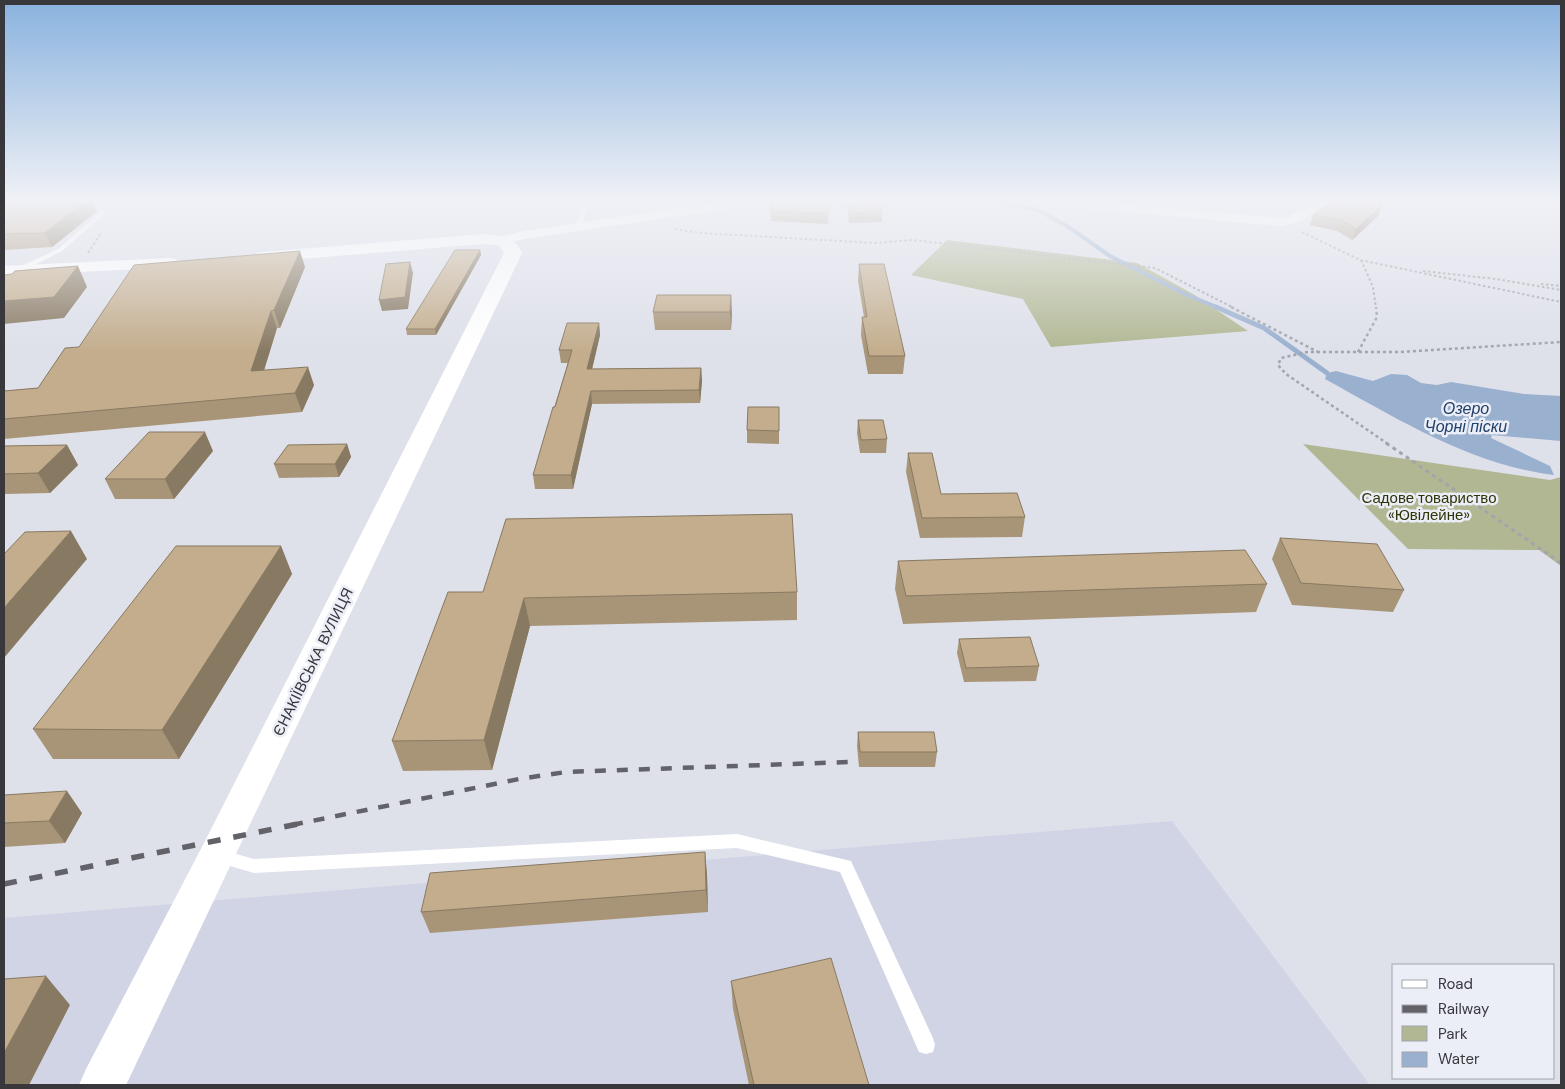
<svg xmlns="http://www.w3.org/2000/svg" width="1565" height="1089" font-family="'DM Sans',sans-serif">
<rect width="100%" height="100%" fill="#dee0ea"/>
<path fill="#d1d4e5" d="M1172,821L1370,1085H4V918Z"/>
<path fill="#b0b792" d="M947,240L1137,263L1193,294L1248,331L1051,347L1023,299L911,275Z
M1303,444L1550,480L1561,477V566L1539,550L1408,549Z"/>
<path fill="#9ab0cf" d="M1336,371L1373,381L1391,374L1407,375L1421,383L1437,385L1451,382L1524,394L1561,396V441L1492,435L1491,438L1550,466L1554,475C1471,465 1396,418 1325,379L1327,373Z"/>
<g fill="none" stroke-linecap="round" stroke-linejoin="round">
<path stroke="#9ab0cf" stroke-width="4" d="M988,199L1038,210L1067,226L1110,256L1185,294L1219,308"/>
<path stroke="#9ab0cf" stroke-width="5" d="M1216,307L1264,328L1327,373"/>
<path stroke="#a3a5ac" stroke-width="2" stroke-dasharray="2.5 2.5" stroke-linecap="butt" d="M675,229L701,233L875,243L913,240L1155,268L1234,308
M1302,232L1360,260L1561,302
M88,253L101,233
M1361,260L1373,287L1376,308
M1423,271L1496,279L1561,290
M1541,284L1561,286"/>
<path stroke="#a3a5ac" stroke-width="2.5" stroke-dasharray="3 3" stroke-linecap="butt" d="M1231,307L1318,352
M1358,352L1377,317L1376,307
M1388,444L1286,374L1278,365L1281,358L1307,352H1400L1561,342"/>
<path stroke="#a3a5ac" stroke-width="3" stroke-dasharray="4 4" stroke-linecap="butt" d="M1386,443L1561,563"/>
<path fill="#fff" fill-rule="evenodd" d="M585,199H591L581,226L576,227Z
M103,210L108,211L62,251L18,273L11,271L58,249Z
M737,834L851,861L933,1038L935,1045L933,1052L926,1054L919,1052L840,872L737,848L254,873L213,861L211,856L213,851L219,849L254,859Z"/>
<path fill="#fff" fill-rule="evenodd" d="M738,199H771L765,203L524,239L503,244L496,240L498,237L524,231Z
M1024,199H1075L1281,218C1303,213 1307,199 1331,199L1302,221L1281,226L1030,203Z"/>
<path fill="#fff" fill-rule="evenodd" d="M482,234C500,235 514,235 522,253L126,1085H79L86,1069L204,843L504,253L499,245L482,244L263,262L257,261L254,257L257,253L263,252Z
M170,258L176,259L179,263L176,267L4,276V266Z"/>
<path stroke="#626268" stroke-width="4.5" stroke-dasharray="11 11" stroke-linecap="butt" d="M292,825L519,779L566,772L848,762"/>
<path stroke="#626268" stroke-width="5.5" stroke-dasharray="13 13" stroke-linecap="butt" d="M4,884L298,824"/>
</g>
<path fill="#a89578" d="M770,199H829L828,224L771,221Z
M846,199H878L882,212V222L849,223Z
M4,209L97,211L52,247L4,250Z
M1313,215L1378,216L1352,240L1337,231L1310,225Z
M480,250L481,255L436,335H407L406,329Z
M859,264L905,356L903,374H868L861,335L862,317H864L858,281Z
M305,267L280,328H277L264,370L314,385L302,412L4,439V391L38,388Z
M653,312H732L731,330H655Z
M599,323L600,335L592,369L701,368L702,381L700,403L592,404L573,489H535L533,475L568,363H561L559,350Z
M779,407V444L747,443V430Z
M858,420L887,439L886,453H860L857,433Z
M347,444L351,457L339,477L279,478L274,464Z
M67,445L78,465L50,493L4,494V446Z
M213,451L174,499H115L105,479Z
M908,453L941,494L1025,517L1022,537L920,538L906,472Z
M1280,538L1404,590L1393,612L1292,605L1272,559Z
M281,546L292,574L179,759H53L33,729Z
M898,561L1267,584L1256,612L903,624L895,589Z
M448,592H797V620L530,626L492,770L403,771L392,741Z
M959,639L1039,666L1036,681L964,682L957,653Z
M858,732L937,752L935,767H859L857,746Z
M4,795L82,813L65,843L4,847Z
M705,852L707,875L708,912L430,933L421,912Z
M731,981L869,1085H749L733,1009Z"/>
<path fill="#887962" d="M88,199H91L97,211L52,247L45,233Z
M1382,205L1378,216L1352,240L1356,229Z
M480,250L481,255L436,335L435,329Z
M300,251L305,267L280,328L274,310Z
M410,262L413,273L408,309L382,311L379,300Z
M78,266L87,287L64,318L4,324V301Z
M731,295L732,312L731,330L730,312Z
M271,311L277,328L258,390L251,371Z
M599,323L600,335L589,382L587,369Z
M308,367L314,385L302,412L295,393Z
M701,368L702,381L700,403L699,390Z
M591,391L592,404L573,489L571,475Z
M205,432L213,451L174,499L165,479Z
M347,444L351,457L339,477L335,464Z
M67,445L78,465L50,493L38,473Z
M71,531L87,559L4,658V608Z
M281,546L292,574L179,759L162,730Z
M524,598L530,626L492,770L484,740Z
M67,791L82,813L65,843L49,821Z
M705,852L707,875L708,912L706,890Z
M46,976L70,1005L29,1085H4V1053Z"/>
<path fill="#c3ad8c" stroke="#887962" d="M33,199H88L45,233L4,234V209L17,200Z
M770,199H829V214L771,211Z
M848,199H878L882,212L850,213Z
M1339,199H1353L1382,205L1356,229L1341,220L1313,215Z
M455,250H480L435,329H406Z
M300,251L274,310L271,311L251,371L308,367L295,393L4,419V391L38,388L65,348L79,347L134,265Z
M410,262L405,297L379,300L386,264Z
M859,264H884L905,356H869L862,317H867Z
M78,266L54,297L4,301V275L12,274L15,271Z
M657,295H731L730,312H653Z
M567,323H599L587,369L701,368L699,390L591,391L571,475H533L553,407H555L572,350H559Z
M748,407H779V431L747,430Z
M858,420H883L887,439L861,440Z
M149,432H205L165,479H105Z
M347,444L335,464H274L288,445Z
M67,445L38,473L4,474V446Z
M908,453H932L941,494L1017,493L1025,517L922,518Z
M792,514L797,592L524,598L484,740L392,741L448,592H483L506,519Z
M71,531L4,608V554L25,532Z
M1280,538L1377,544L1404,590L1301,583Z
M176,546H281L162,730L33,729Z
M1245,550L1267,584L906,596L898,561Z
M1030,637L1039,666L966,668L959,639Z
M858,732H934L937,752H860Z
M67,791L49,821L4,823V795Z
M705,852L706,890L421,912L430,873Z
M831,958L869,1085H754L731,981Z
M46,976L4,1053V979Z"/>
<linearGradient id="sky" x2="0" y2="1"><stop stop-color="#89b2de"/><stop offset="0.57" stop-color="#f0f1f6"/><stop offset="1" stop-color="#f0f1f6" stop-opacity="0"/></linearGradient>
<rect width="1565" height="352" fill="url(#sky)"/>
<g text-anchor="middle" stroke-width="5" stroke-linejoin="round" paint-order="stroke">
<g font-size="15" fill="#2f3406" stroke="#ebedf7">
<text x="1429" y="503">Садове товариство<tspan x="1429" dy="17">«Ювілейне»</tspan></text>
</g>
<g font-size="15" fill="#38383c" stroke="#ebedf7">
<text transform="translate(313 662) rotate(-64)" y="5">ЄНАКІЇВСЬКА ВУЛИЦЯ</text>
</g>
<g font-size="16" font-style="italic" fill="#21406a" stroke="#ebedf7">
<text x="1466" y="414">Озеро<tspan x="1466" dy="18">Чорні піски</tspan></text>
</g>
</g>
<rect width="1565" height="1089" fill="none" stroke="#38383c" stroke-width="10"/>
<rect x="1392" y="964" width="162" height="115" fill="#ebedf7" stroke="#a3a5ac"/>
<rect x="1402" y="980" width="25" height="8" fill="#ffffff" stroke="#a3a5ac"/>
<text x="1438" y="989" font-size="15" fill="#38383c">Road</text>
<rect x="1402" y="1005" width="25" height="8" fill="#626268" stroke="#a3a5ac"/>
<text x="1438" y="1014" font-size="15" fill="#38383c">Railway</text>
<rect x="1402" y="1026" width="25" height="15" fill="#b0b792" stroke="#a3a5ac"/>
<text x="1438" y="1039" font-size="15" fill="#38383c">Park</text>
<rect x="1402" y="1052" width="25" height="15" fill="#9ab0cf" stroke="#a3a5ac"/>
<text x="1438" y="1064" font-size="15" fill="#38383c">Water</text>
</svg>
